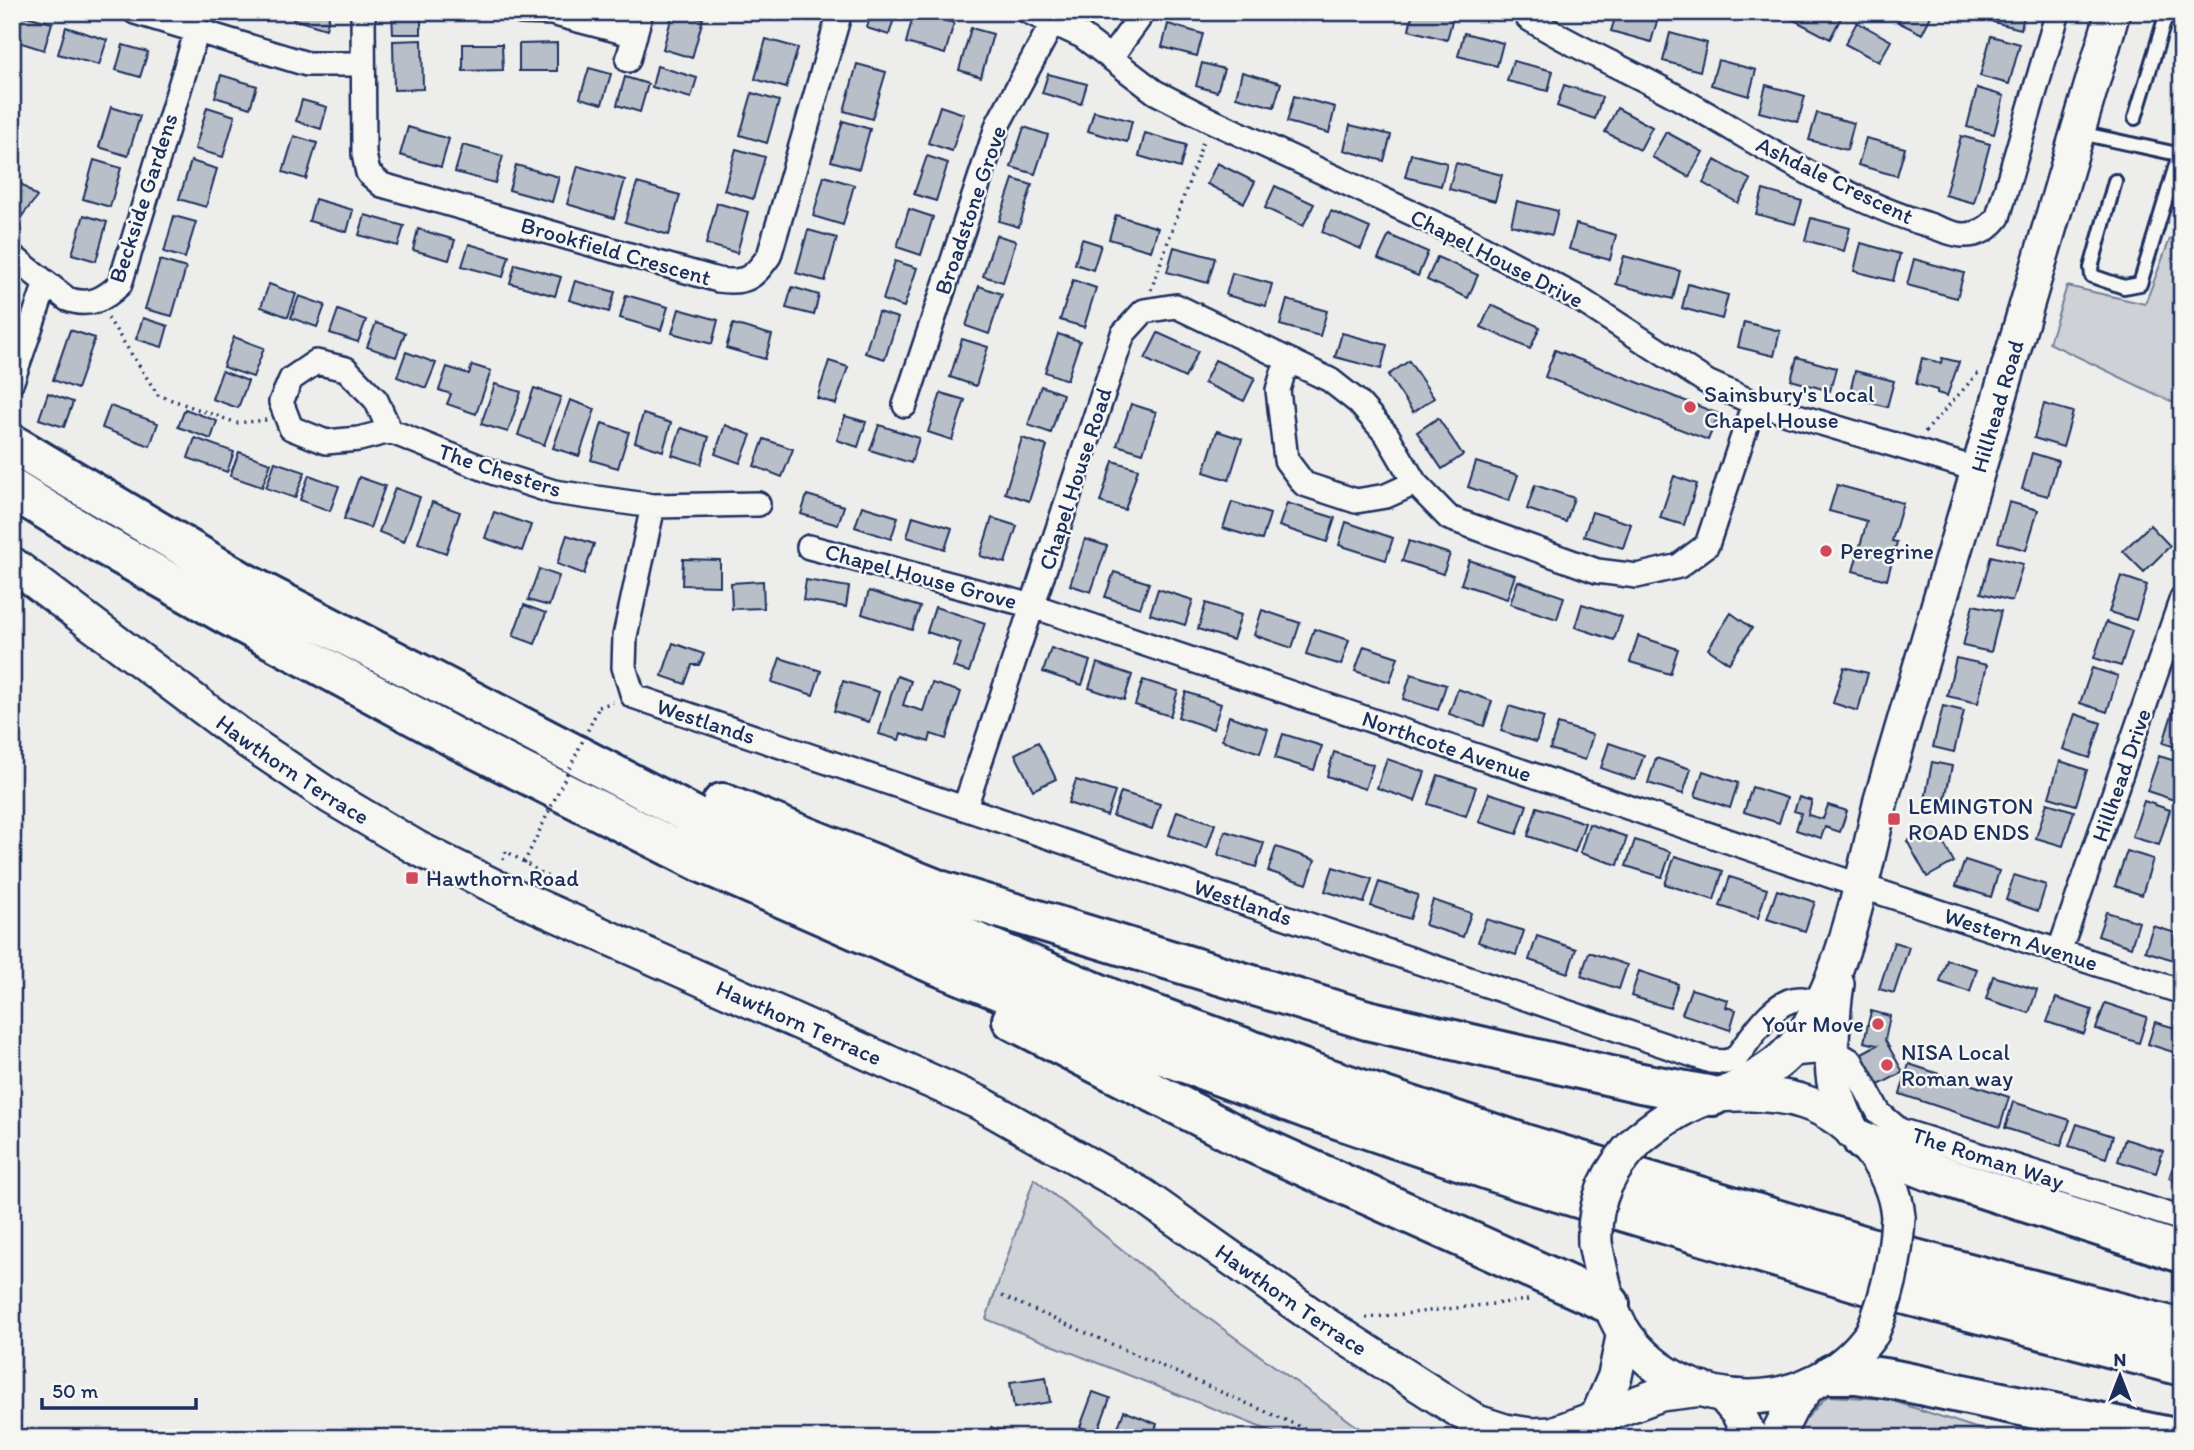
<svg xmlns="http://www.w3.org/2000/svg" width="2194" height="1450" font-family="Itim,sans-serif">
<rect width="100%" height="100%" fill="#edeeec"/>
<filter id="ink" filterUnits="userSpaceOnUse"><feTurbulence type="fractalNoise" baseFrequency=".0143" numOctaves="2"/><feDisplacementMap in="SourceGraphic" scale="14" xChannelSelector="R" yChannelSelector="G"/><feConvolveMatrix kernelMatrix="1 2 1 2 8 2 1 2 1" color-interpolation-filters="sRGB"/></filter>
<g filter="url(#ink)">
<path fill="#ced2d7" stroke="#74809a" stroke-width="2" d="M2170,239L2182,240V407L2049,343L2067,286L2145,304Z
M1034,1179L1200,1312L1373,1438H1288L986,1319Z
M1827,1396L1887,1399L1985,1431L2021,1438H1795L1803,1422Z"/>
<path fill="#b9bfc8" stroke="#1b2f5e" stroke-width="2" d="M12,12L52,23L44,50L12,40Z
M295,12H330L326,29L293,19Z
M392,12H421V34H393Z
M673,12L703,19L692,58L663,49Z
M871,12H896L889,35L867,28Z
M914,12L954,23L945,54L906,43Z
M1413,12H1433L1453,17L1447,40L1409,30Z
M1617,12H1638L1658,18L1651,42L1611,31Z
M1796,12H1844L1830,39L1792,19Z
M1903,12H1933L1922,34L1898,22Z
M1996,12H2025L2021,29L1993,22Z
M1857,22L1891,41L1879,62L1845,44Z
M1168,24L1203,34L1197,56L1162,47Z
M66,27L107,40L99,65L58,54Z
M971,28L993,34L981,77L959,70Z
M1464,33L1503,43L1497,66L1458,56Z
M1670,33L1707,43L1700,71L1663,61Z
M1991,36L2020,44L2009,84L1980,76Z
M766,39L798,48L786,88L755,79Z
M422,40L423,89L394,90L393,41Z
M557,43V71H519V44Z
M463,44H502L503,70L463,71Z
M123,45L148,52L140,77L116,70Z
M1718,60L1756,70L1749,96L1711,85Z
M1513,61L1553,71L1548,91L1507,81Z
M1202,63L1224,69L1217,92L1196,86Z
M857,64L886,72L872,119L844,111Z
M657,66L697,78L691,98L652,87Z
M589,68L611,74L602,104L580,98Z
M1242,72L1281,83L1274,107L1236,97Z
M1048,74L1087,84L1081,104L1042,93Z
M221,75L257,86L250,108L215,97Z
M625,77L648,84L640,112L617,105Z
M1564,85L1602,97L1595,119L1557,106Z
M1766,85L1805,96L1798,122L1759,112Z
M1977,88L2004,96L1994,134L1967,127Z
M752,93L779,101L767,143L740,135Z
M1294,96L1335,107L1329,133L1287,122Z
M302,100L327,107L321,129L296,121Z
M940,106L964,114L952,151L928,143Z
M111,107L140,116L128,156L99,147Z
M207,107L235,116L223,157L195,149Z
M1617,108L1652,127L1640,150L1605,132Z
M1094,111L1132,121L1127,142L1088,131Z
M1817,113L1854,123L1847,150L1809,140Z
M843,121L870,129L859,169L831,161Z
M1350,125L1391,135L1384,161L1344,150Z
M408,127L449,139L441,167L400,155Z
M1024,127L1048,135L1035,174L1011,167Z
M1666,132L1703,152L1689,177L1652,157Z
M1145,133L1186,145L1180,168L1139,156Z
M294,136L317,143L306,179L283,172Z
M1961,136L1990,144L1974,203L1945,195Z
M1866,138L1905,148L1897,176L1858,165Z
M463,145L503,156L495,183L455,172Z
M736,149L765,157L753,199L724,190Z
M1411,154L1447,163L1441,186L1405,177Z
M927,156L948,163L936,201L914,194Z
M94,160L121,168L110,207L83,199Z
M1715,160L1751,180L1738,203L1703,183Z
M191,161L217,169L206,207L179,199Z
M1217,163L1255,182L1244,203L1207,184Z
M1456,163L1502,175L1495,201L1449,189Z
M516,165L559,177L552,202L509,190Z
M578,166L625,180L614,218L567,204Z
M12,176L37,197L18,221L12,216Z
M824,176L854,185L843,225L813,216Z
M1013,179L1032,185L1019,227L999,221Z
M637,183L680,195L669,235L625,222Z
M1275,186L1314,204L1303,226L1265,208Z
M1763,190L1802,201L1795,224L1756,214Z
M315,199L353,210L347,232L309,221Z
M1517,201L1558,211L1552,235L1511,225Z
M717,203L748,212L737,253L706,244Z
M909,209L933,217L921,255L897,247Z
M1331,211L1370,228L1361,249L1322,232Z
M84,215L107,222L96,261L72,254Z
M365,215L404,226L398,246L359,235Z
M1116,215L1158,228L1151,251L1109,239Z
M174,216L196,222L185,258L164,252Z
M1811,218L1850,228L1844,251L1805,240Z
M1576,224L1616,235L1610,260L1569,249Z
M418,229L455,240L449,260L413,250Z
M808,230L837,238L825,281L796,273Z
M996,235L1016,241L1003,282L983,276Z
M1389,235L1428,252L1418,276L1378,259Z
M1082,239L1101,245L1093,270L1075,264Z
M1861,243L1900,254L1893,281L1854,271Z
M469,244L509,256L503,277L462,266Z
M1174,247L1215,258L1208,283L1167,272Z
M1624,256L1680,271L1673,299L1616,284Z
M1437,257L1478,275L1468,298L1427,280Z
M1914,259L1964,273L1957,298L1907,285Z
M160,260L186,268L172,316L145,309Z
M895,261L917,268L904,307L883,300Z
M515,264L561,277L555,296L510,283Z
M1232,273L1272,284L1266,306L1226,295Z
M1073,280L1096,288L1084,327L1060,320Z
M575,281L615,292L609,312L569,300Z
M269,284L296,294L288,317L261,307Z
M1688,284L1728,295L1722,319L1682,308Z
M979,286L1002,294L989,334L966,326Z
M792,287L819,295L814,315L786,308Z
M626,295L668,307L661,330L620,318Z
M299,296L325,305L317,327L291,318Z
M1287,300L1327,311L1320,336L1280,325Z
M1491,305L1540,327L1530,349L1481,327Z
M679,309L718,320L712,344L672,333Z
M338,310L366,320L358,342L330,333Z
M878,312L898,318L885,359L865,353Z
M143,318L168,326L162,347L136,339Z
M1744,322L1780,331L1774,356L1738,347Z
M376,323L405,333L396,357L367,347Z
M733,324L772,335L765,359L726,348Z
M70,330L95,338L77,389L53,380Z
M1158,333L1198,351L1185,378L1145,359Z
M1342,333L1387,345L1381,369L1335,357Z
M1058,334L1080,341L1067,380L1045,372Z
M234,337L264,348L253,377L223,367Z
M962,339L988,347L976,386L950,377Z
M1555,350L1719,414L1708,440L1545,377Z
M406,352L436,363L426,388L397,377Z
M1797,357L1836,368L1830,391L1791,380Z
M1922,358L1941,363L1942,358L1959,362L1947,396L1937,393V390L1916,384Z
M1215,360L1255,378L1244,401L1204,383Z
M829,361L848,367L836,404L817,398Z
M1409,361L1434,398L1413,412L1388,375Z
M472,365L491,371L476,414L447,404L451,394L439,390L447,367L469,374Z
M222,371L248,381L238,408L212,399Z
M1855,371L1894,381L1887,407L1849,397Z
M495,384L521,392L508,432L481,424Z
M1041,386L1063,394L1051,433L1028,425Z
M534,388L561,397L544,445L518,435Z
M48,393L73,402L64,427L39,419Z
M941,393L965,400L952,440L928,432Z
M570,400L595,409L579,456L553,448Z
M1131,404L1156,412L1143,453L1117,445Z
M2044,404L2073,412L2063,447L2034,438Z
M110,406L158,423L150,446L102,428Z
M185,409L217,421L211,439L178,427Z
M643,414L671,423L663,451L635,442Z
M845,416L866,422L858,447L837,440Z
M1438,418L1463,455L1442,469L1417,432Z
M602,423L629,432L618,468L591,460Z
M725,425L751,435L740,463L715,454Z
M879,425L919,438L911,463L870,450Z
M681,428L709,437L701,464L672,455Z
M1217,431L1242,439L1229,480L1204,472Z
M195,438L234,452L227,472L188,458Z
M1022,438L1047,446L1029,501L1005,493Z
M764,439L793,449L782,477L754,466Z
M239,452L271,463L262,487L230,476Z
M2032,453L2058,461L2048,496L2022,489Z
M1113,461L1138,469L1125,510L1100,502Z
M275,462L305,472L295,498L266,488Z
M1476,462L1518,475L1509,501L1468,487Z
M309,475L339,486L330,511L300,500Z
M1674,476L1697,484L1684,525L1660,518Z
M359,477L385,486L370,528L344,519Z
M1535,485L1574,498L1566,522L1527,509Z
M1837,485L1903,503L1892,541L1897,542L1887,580L1853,571L1867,521L1829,511Z
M395,488L420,497L404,542L379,532Z
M807,495L844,506L838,525L801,514Z
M432,502L460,512L446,553L418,543Z
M1232,502L1270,514L1262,540L1223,528Z
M2009,502L2038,510L2026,550L1998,542Z
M1287,503L1335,518L1327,542L1279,526Z
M862,506L898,517L891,539L855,527Z
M2182,506V537H2179L2173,508Z
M494,512L531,525L522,551L485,538Z
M1592,512L1631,524L1623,548L1584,536Z
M913,516L952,528L945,549L907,537Z
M992,518L1017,526L1005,563L980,556Z
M1346,522L1393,538L1386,560L1339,545Z
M2150,525L2170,546L2144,572L2123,551Z
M567,535L594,544L584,574L557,564Z
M1085,539L1107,546L1091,592L1070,585Z
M1409,541L1450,554L1443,574L1402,561Z
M1991,556L2023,564L2012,601L1981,593Z
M683,559L720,560V586L682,585Z
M1469,560L1515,575L1507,599L1461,584Z
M539,569L559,576L549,606L528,600Z
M1114,572L1149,583L1140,608L1105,597Z
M2121,576L2147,585L2136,620L2109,612Z
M806,580L849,587L846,607L803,600Z
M763,581L764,608L732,609L731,583Z
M1518,581L1564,597L1557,619L1510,604Z
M1158,589L1193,600L1185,625L1150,614Z
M869,591L920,607L912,630L862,614Z
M1206,603L1241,615L1233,640L1198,629Z
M1582,604L1622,617L1614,640L1575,627Z
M524,605L546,613L535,644L513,636Z
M1973,605L2001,611L1991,652L1963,646Z
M935,607L985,623L969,672L953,667L961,643L927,632Z
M1262,610L1300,623L1292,648L1254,635Z
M1731,613L1752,628L1729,663L1708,649Z
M2106,622L2132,631L2121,666L2094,658Z
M1314,629L1349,640L1341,665L1306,654Z
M1638,636L1678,649L1670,674L1630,662Z
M673,643L704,654L699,665H692L685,684L662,676Z
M1364,646L1398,657L1390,682L1355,671Z
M1051,648L1090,661L1082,685L1043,672Z
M780,658L821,671L813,695L772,682Z
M1956,658L1987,665L1978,703L1947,696Z
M1097,663L1132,675L1124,700L1089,688Z
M1844,667L1868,673L1858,711L1833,703Z
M2092,668L2118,676L2107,712L2080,703Z
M1411,674L1446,685L1438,710L1403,699Z
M897,676L911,681L903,705L923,711L932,683L961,692L946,739L931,734L929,742L901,733L899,740L879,734Z
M1143,680L1178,691L1170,716L1135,705Z
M843,681L879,692L869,722L834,711Z
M1458,689L1492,701L1484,726L1449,714Z
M1186,692L1221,704L1213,729L1178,717Z
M1509,706L1544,717L1536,742L1501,731Z
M1943,706L1964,711L1954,752L1933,747Z
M2174,708L2182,710V749L2163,743Z
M2075,714L2101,723L2090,758L2063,749Z
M1229,716L1268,729L1260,753L1222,740Z
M1558,724L1593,735L1585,760L1550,749Z
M1283,734L1322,746L1314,770L1275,758Z
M1038,742L1056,779L1033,790L1015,754Z
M1609,743L1644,755L1635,780L1601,768Z
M1334,752L1373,765L1365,789L1327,776Z
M2159,756L2182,763V775L2174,800L2147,791Z
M1656,758L1691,769L1683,794L1648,783Z
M1387,759L1425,772L1415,801L1377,788Z
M2060,761L2087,770L2076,805L2049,797Z
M1932,762L1952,766L1944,804L1925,800Z
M1703,771L1738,783L1730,808L1695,796Z
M1438,775L1476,787L1466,816L1428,804Z
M1076,780L1115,792L1107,816L1068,803Z
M1752,787L1787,798L1779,823L1744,812Z
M1121,792L1160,804L1152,829L1113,816Z
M1489,793L1527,805L1517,834L1479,822Z
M1799,797L1812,801L1808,815L1823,819L1828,805L1847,811L1840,832L1825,827L1821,838L1796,830L1801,813L1794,811Z
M2144,801L2170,810L2159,845L2132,837Z
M2047,803L2074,811L2063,846L2036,838Z
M1537,807L1585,823L1575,852L1528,836Z
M1177,811L1215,824L1207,848L1169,835Z
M1589,824L1627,837L1618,865L1580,853Z
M1935,827L1954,862L1927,877L1907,841Z
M1225,831L1264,843L1256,867L1218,855Z
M1635,840L1671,852L1662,877L1626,866Z
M1276,847L1315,860L1307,884L1268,871Z
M2127,851L2153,859L2142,895L2115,886Z
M1675,856L1723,871L1714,900L1665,884Z
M1965,860L1999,871L1991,897L1956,886Z
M1333,867L1372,879L1364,903L1325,891Z
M2014,875L2046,885L2038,911L2006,900Z
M1730,877L1767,889L1758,918L1720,906Z
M1379,882L1418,895L1410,919L1371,906Z
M1777,890L1815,902L1805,931L1767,919Z
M1433,900L1471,913L1463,937L1425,925Z
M2106,912L2139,922L2131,947L2098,936Z
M1486,919L1524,931L1516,955L1478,942Z
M2153,926L2182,935L2180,962L2145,951Z
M1537,936L1576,949L1568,973L1529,960Z
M1894,942L1909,947L1894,993L1879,989Z
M1589,952L1627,965L1619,989L1581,976Z
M1947,960L1977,969L1970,992L1940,982Z
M1639,971L1678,984L1670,1008L1631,996Z
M1993,976L2037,990L2029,1013L1986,999Z
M1691,989L1728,1000L1726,1007L1736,1010L1730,1030L1682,1014Z
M2056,998L2092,1010L2084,1034L2047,1022Z
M2105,1003L2147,1017L2139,1043L2096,1029Z
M1871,1011L1890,1016L1885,1040L1903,1072L1877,1086L1860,1054L1877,1045L1864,1042Z
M2155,1022L2182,1030V1055L2148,1044Z
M1909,1064L2009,1097L2000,1127L1900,1094Z
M2013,1102L2070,1120L2061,1146L2005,1128Z
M2077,1124L2113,1136L2106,1158L2069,1146Z
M2125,1139L2163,1151L2156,1173L2118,1161Z
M2177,1155L2182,1156V1182L2169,1178Z
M1046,1377L1050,1402L1014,1408L1010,1382Z
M1093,1392L1110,1398L1097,1433L1080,1427Z
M1124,1411L1157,1424L1152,1438H1114Z
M991,1427L1020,1437L1019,1438H987Z"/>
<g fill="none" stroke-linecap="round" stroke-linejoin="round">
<g stroke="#1b2f5e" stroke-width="18">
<path id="lane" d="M2135,118L2167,12
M2080,133L2182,155
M2115,181L2091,268L2092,276L2124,287L2140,284L2182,145"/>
</g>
<g stroke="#1b2f5e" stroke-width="28">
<path id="street" d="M135,12L307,64H363
M363,12L364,154L368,173L382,185L718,280C746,284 753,278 769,256L840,12
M521,12L551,13L635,35
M1029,12L1082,36L1155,92L1210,120L1455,233L1576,297L1707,382L1754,403L1979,470
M1525,12L1528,18C1577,49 1629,70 1679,98C1758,142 1839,198 1926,224C1938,228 1950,234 1962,235C1978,236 1989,229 1998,217L2058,12
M1111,57L1138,20L1141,12
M628,60L641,12
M12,256L67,299C89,307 104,300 120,284L197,30
M1293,362L1283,373L1278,390L1286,460L1304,484L1356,501L1386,496L1415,483
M12,381L46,283
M905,405L998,124L1053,22
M390,431L376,400L346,369L316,362L291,379L281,402L291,428L326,442L359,439L390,431L495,473L554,492L653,506L758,504
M653,506L625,636L624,667L633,696L1711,1061L1725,1062L1735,1059C1750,1040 1774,997 1801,999C1811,1000 1823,1005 1833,1007
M809,547L1033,606L1861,886L2182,992
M965,807L1123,334L1144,311L1176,306L1330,380L1358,402L1387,435L1415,483L1449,518L1597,571L1637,576L1679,566L1707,545L1754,403
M2059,952L2182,598
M1786,1055C1807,1053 1832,1047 1851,1061L1879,1113L1899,1130L2182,1219"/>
</g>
<g stroke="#1b2f5e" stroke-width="38">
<g id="secondary">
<path id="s1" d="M12,564L249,742L331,797L417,848L506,892L980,1103L1142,1195L1323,1323L1477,1422L1505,1431L1531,1435L1552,1434L1661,1394L1702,1389"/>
<path d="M1837,984C1833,1009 1829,1063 1835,1087C1839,1103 1846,1118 1853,1133"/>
<path id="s2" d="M1727,1093C1747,1082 1770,1071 1786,1055C1840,1003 1864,873 1881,800L2113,12"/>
<path d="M1639,1139C1661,1121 1685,1104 1713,1096C1725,1093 1738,1094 1751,1094C1769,1095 1786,1096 1804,1102C1851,1117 1894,1168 1898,1217"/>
<path d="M1595,1243C1601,1273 1607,1308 1625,1334C1687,1418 1812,1418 1872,1333"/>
<path d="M1723,1395L1738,1413L1751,1438"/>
<path d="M1598,1415L1615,1376L1624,1332"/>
<path d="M1776,1438L1792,1406L1810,1384"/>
</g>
</g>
<g stroke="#1b2f5e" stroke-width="44">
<path id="highway" d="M12,444L243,582L717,828L945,929L1119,1002L1319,1075L1528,1145L1869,1247L2182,1329
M12,489L100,543L227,615L457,739L705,864L934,964L1107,1034L1308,1109L1518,1180L1868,1285L2182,1366
M722,803L939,890L1367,1020L1641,1083L1713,1096
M1012,1020L1250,1142L1610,1304
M1863,1141L1904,1161L1932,1172L2182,1253
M1832,1374H1856L1891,1379L2175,1438"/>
</g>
<path stroke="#1b2f5e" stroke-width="3.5" stroke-dasharray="2 5" stroke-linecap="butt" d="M1151,290L1204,139
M108,318L158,395L237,423L267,420
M1925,432L1978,373
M599,707L613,702
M503,860L506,851L559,884
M1002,1296L1326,1438
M1366,1318L1529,1300"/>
<use href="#lane" stroke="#f6f6f2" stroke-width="12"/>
<use href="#street" stroke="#f6f6f2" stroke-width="23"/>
<use href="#secondary" stroke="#f6f6f2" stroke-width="33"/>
<use href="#highway" stroke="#f6f6f2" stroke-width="38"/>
<g stroke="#1b2f5e" stroke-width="38" stroke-linecap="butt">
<path id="secondary-bridge" d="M1595,1243C1593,1199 1609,1169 1639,1139
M1872,1333C1889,1295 1896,1258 1898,1217"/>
</g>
<path stroke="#1b2f5e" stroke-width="3.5" stroke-dasharray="2 5" stroke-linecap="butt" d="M524,863L599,707"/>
<use href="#secondary-bridge" stroke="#f6f6f2" stroke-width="33"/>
</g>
</g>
<g fill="#d1495b" stroke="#f6f6f2" stroke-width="2.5">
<circle cx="1690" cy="407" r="7"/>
<circle cx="1826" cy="551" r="7"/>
<rect x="1887" y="812" width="14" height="14" rx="3.5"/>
<rect x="405" y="871" width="14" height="14" rx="3.5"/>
<circle cx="1878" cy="1024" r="7"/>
<circle cx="1887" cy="1065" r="7"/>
</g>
<g text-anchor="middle" stroke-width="5" stroke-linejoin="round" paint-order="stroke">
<g font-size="23" fill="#1b2f5e" stroke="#f6f6f2">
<text transform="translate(1835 180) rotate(26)" y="8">Ashdale Crescent</text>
<text transform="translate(143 198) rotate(-72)" y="8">Beckside Gardens</text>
<text transform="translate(970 210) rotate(-71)" y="8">Broadstone Grove</text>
<text transform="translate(616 251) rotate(16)" y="8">Brookfield Crescent</text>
<text transform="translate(1497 258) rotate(27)" y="8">Chapel House Drive</text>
<text dy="8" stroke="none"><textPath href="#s2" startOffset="756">Hillhead Road</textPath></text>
<text transform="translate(500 470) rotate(18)" y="8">The Chesters</text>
<text transform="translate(1075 479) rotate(-72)" y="8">Chapel House Road</text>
<text transform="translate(921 576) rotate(15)" y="8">Chapel House Grove</text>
<text transform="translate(706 721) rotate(18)" y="8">Westlands</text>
<text transform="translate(1447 746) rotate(19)" y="8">Northcote Avenue</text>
<text dy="8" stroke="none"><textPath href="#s1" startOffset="348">Hawthorn Terrace</textPath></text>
<text transform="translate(2121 775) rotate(-71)" y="8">Hillhead Drive</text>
<text transform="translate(1243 902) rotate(19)" y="8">Westlands</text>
<text transform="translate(2021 939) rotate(18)" y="8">Western Avenue</text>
<text dy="8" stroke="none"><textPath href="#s1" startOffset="915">Hawthorn Terrace</textPath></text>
<text transform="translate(1988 1158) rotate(18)" y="8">The Roman Way</text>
<text dy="8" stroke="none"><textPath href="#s1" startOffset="1482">Hawthorn Terrace</textPath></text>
</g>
<g font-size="23" fill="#1b2f5e" stroke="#f6f6f2" text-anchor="start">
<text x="1704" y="402">Sainsbury's Local<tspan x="1704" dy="26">Chapel House</tspan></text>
<text x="1840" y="559">Peregrine</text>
<text x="1908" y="814">LEMINGTON<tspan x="1908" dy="26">ROAD ENDS</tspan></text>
<text x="426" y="886">Hawthorn Road</text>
<text x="1864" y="1032" text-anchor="end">Your Move</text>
<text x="1901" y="1060">NISA Local<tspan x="1901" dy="26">Roman way</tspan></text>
</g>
</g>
<rect width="2194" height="1450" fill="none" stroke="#f6f6f2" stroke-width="42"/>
<rect x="21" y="21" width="2152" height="1408" fill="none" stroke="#1b2f5e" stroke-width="2.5" filter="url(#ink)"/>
<g transform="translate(2120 1376)" stroke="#f6f6f2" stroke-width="5" paint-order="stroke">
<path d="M0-5L12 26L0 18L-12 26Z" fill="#1b2f5e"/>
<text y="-10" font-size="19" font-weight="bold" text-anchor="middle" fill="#1b2f5e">N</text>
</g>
<path d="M42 1398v10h154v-10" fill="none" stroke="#1b2f5e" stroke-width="3.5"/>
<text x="52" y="1398" font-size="21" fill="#1b2f5e" stroke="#f6f6f2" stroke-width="5" paint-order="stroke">50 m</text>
</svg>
